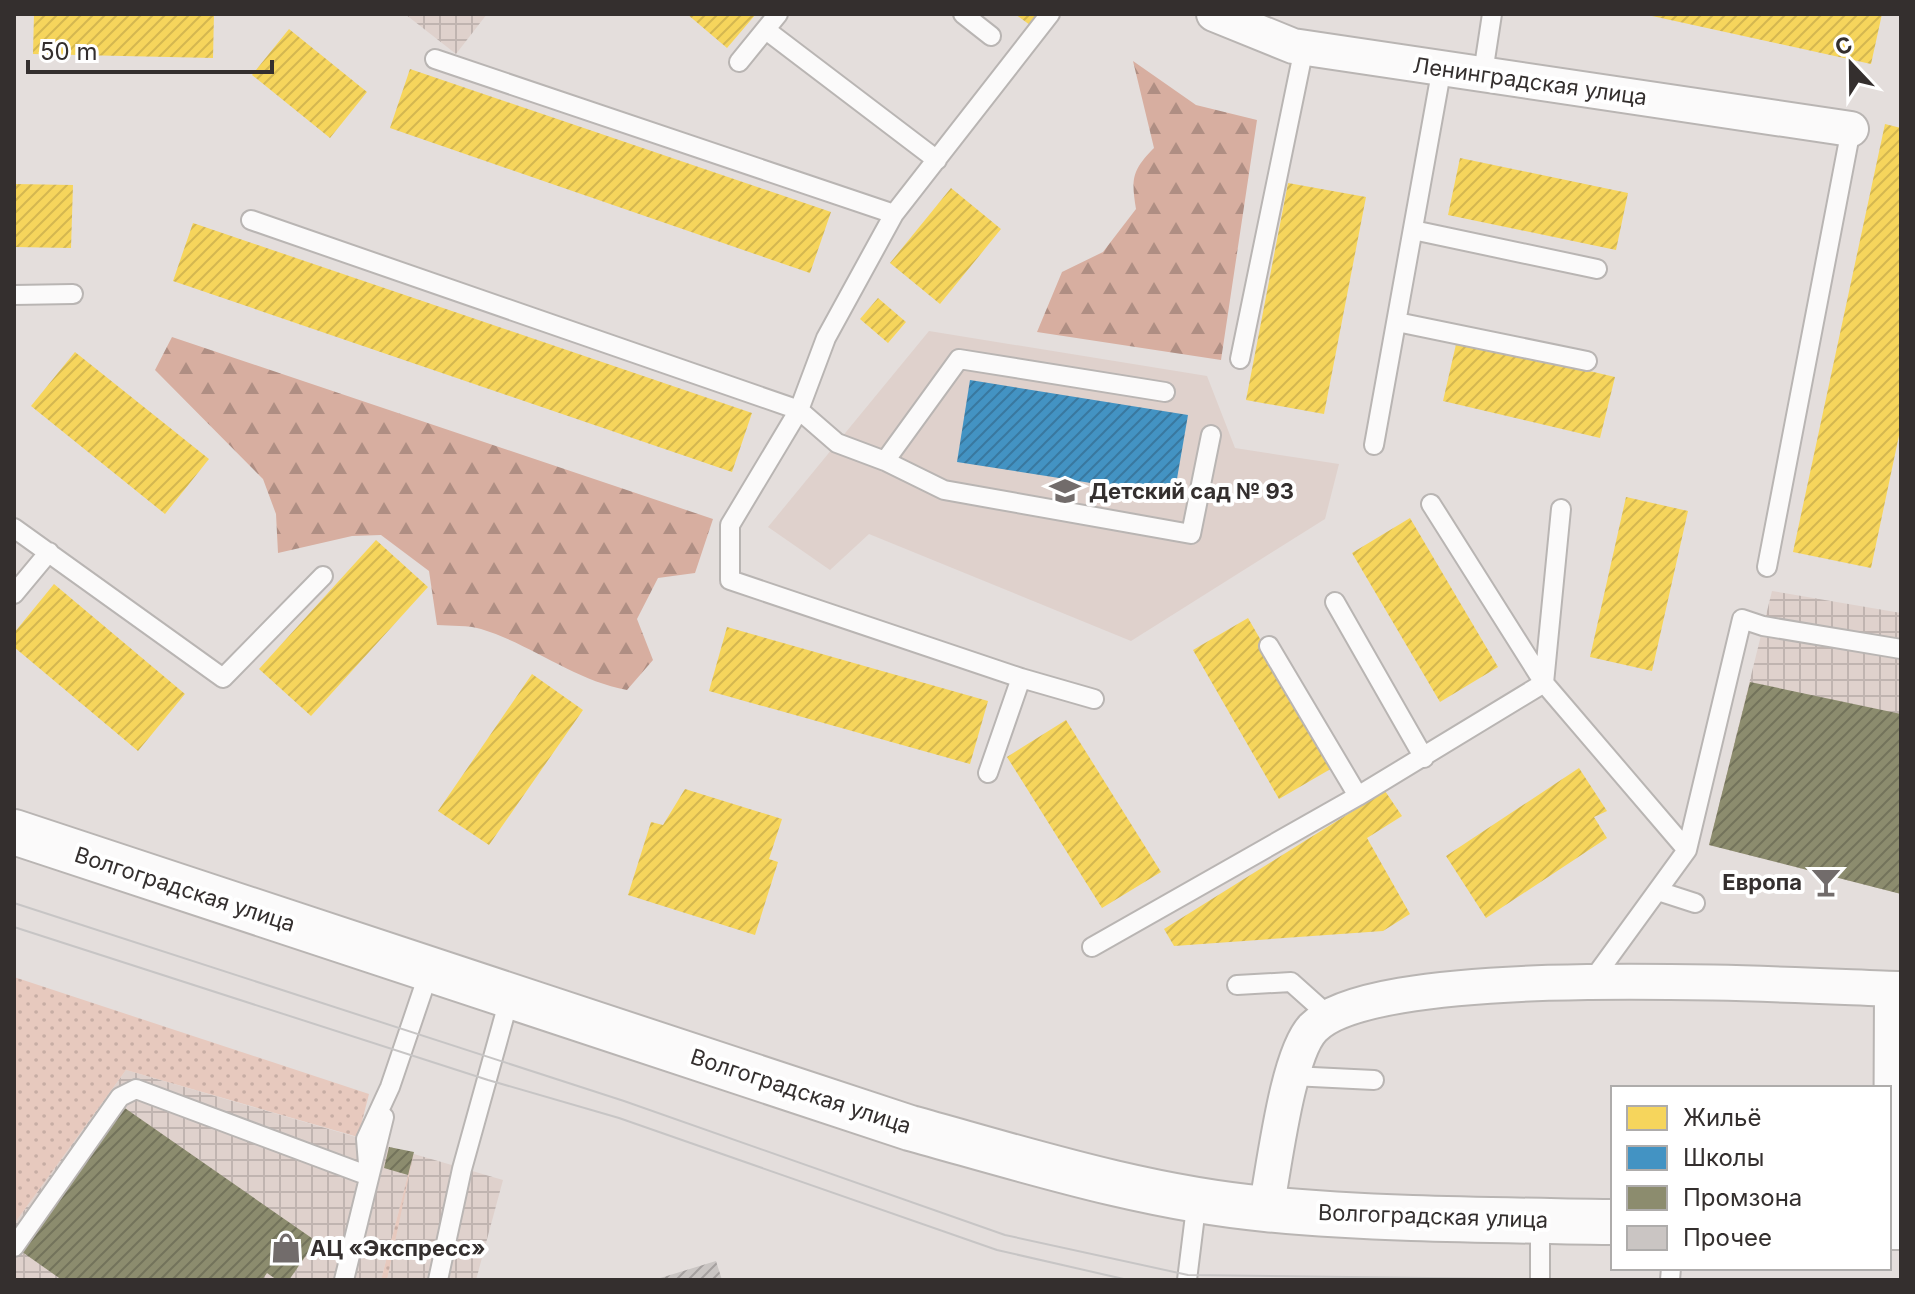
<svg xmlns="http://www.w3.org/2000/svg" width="1915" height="1294" font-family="Inter,sans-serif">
<defs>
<pattern id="industrial-grid" width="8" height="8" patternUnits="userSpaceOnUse" patternTransform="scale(2)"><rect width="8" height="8" fill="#dfd1cc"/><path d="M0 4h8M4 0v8" fill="none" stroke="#c0b4b0"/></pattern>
<pattern id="grass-dots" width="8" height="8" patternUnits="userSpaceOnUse" patternTransform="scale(2)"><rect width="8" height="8" fill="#e7c9be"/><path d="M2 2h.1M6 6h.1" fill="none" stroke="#c7ada4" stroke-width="1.8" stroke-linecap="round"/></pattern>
<pattern id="forest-firs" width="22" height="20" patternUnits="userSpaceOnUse" patternTransform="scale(2)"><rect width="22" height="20" fill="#d7aea0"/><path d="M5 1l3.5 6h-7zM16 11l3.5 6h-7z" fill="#af8e83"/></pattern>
<pattern id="homes-hatch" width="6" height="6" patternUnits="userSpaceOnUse" patternTransform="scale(2)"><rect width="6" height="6" fill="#f6d55c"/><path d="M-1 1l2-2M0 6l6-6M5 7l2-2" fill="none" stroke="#d4b750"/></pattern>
<pattern id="schools-hatch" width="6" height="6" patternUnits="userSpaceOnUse" patternTransform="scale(2)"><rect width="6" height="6" fill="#4393c3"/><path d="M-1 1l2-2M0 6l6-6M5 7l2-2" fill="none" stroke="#39789f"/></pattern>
<pattern id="industry-hatch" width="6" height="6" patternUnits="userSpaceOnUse" patternTransform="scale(2)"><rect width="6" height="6" fill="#8c8c6e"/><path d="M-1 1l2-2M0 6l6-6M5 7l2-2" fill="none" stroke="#73735b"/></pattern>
<pattern id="building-hatch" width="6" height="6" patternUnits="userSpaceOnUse" patternTransform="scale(2)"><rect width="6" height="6" fill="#cac5c3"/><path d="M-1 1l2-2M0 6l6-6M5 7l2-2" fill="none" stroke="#a5a09f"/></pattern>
</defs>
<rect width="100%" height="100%" fill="#e4dedc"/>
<path fill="#dfd1cc" d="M929,331L1207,376L1235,448L1339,464L1325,519L1131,641L869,534L830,570L768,527Z"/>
<path fill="url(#industrial-grid)" d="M405,14H487L456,54Z
M1772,591L1901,613V894L1709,845Z
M126,1070L503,1180L476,1280H387L408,1176L381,1280H14V1224Z"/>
<path fill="url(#grass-dots)" d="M14,977L369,1094L358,1137L126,1070L14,1224Z
M414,1152L387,1280H381Z"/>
<path fill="url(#forest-firs)" d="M1133,61L1196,105L1257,120L1221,360L1037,332L1062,272L1103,252L1136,209C1131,179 1132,170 1154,148Z
M172,337L713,519L695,573L658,578L637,619L653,660L627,690C574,680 533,645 481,629C468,625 451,626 437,625L429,571L381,535L352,536L278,553L276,514L263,479L155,370Z"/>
<path fill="url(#homes-hatch)" d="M34,14H214L213,58L33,54Z
M687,14H756L727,48Z
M1015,14H1039L1030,25Z
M1643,14H1882L1871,64Z
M289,29L367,92L330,138L252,75Z
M410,69L831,212L810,273L390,128Z
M1885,124L1901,128V426L1871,568L1793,552Z
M1460,158L1628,193L1616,250L1448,215Z
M1288,183L1366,197L1324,414L1246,400Z
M14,184L73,185L71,248L14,247Z
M951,188L1001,229L940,304L890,263Z
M193,223L752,413L732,472L173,281Z
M878,298L906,322L888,343L860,319Z
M1457,340L1615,377L1600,438L1443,401Z
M75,352L209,459L165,514L31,406Z
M1626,497L1688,511L1652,671L1590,657Z
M1410,518L1498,667L1440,702L1352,553Z
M376,540L428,587L311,716L259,669Z
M54,584L185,694L138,751L14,647V633Z
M1248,618L1334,767L1279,799L1193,650Z
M727,627L988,701L970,764L709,691Z
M532,674L583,710L489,845L438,811Z
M1066,720L1161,872L1102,908L1007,757Z
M1579,768L1607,811L1594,817L1607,838L1486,918L1446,856Z
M685,789L782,819L769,859L778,862L755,935L628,895L651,822L663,825Z
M1385,791L1402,816L1367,838L1410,914L1383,931L1174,946L1164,929Z"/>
<path fill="url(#schools-hatch)" d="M970,380L1188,415L1174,496L957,462Z"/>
<path fill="url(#industry-hatch)" d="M1750,682L1901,714V894L1709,845Z
M119,1104L316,1241L289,1280H277L267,1273L262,1280H62L18,1249Z
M389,1147L414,1152L408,1175L384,1168Z"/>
<path fill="url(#building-hatch)" d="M716,1261L722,1280H658L657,1279Z"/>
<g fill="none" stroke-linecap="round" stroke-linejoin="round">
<g stroke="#b9b5b3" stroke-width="22">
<path id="service" d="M963,14L991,36
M766,30L937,160
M435,59L894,214
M739,62L778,14
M1483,73L1492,14
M251,220L799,410L837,443L885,461L959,359L1165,392
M1413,230L1597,269
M14,295L73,294
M1397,322L1587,361
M1240,359L1304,48
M1374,445L1442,67
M885,461L944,490L1191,534L1211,435
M1561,509L1544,683L1687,850
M14,528L223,678L323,576
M1767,567L1851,129
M14,594L49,552
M1335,602L1424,758
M1269,646L1358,796L1544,683L1431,504
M1021,678L730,580V525L799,410L826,338L894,214L1050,14
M988,773L1021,678L1094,699
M1658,891L1695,903
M1092,947L1358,796
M1591,982L1687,850L1742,619L1763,626L1901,649
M1237,985L1291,982L1329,1016
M1292,1076L1374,1080
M369,1176L366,1139L390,1087L430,969
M1540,1221V1280
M14,1247L120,1097L136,1089L369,1176
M344,1280L384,1117
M438,1280L462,1169L510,996
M1187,1280L1197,1199
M1670,1280L1671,1268"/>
</g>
<g stroke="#b9b5b3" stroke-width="38">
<path id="minor" d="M1214,14L1293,46L1851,129
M1266,1209C1274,1169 1287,1055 1313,1028C1379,960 1795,986 1901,989
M1891,1227L1892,989"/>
</g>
<g stroke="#b9b5b3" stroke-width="48">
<path id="tertiary" d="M14,832L910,1128C1026,1160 1145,1198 1266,1209C1380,1220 1498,1220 1613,1222
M1889,1227H1901"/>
</g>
<use href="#service" stroke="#fbfafa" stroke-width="18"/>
<use href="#minor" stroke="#fbfafa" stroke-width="34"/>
<use href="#tertiary" stroke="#fbfafa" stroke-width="44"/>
<path stroke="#c7c5c5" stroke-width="2" d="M14,903L624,1101L1005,1235L1188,1275L1581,1280
M14,927L488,1080L619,1118L997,1250L1128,1280"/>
</g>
<defs>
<g id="school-bare" transform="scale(2.4)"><path d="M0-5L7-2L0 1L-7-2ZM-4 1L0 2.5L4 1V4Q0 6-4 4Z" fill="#726c6b" stroke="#fff" stroke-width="2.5" paint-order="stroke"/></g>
<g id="bar-bare" transform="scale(2.4)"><path d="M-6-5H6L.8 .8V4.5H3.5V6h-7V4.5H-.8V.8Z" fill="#726c6b" stroke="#fff" stroke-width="2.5" paint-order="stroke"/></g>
<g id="shop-bare" transform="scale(2.4)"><path d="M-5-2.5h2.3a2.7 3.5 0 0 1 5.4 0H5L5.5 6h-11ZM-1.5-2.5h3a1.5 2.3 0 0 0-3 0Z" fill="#726c6b" stroke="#fff" stroke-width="2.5" paint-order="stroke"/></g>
</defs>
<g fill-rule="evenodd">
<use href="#school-bare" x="1065" y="491"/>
<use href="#bar-bare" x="1826" y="882"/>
<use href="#shop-bare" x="286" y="1248"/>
</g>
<g text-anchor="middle" stroke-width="8" stroke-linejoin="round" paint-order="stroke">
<g font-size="22" fill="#342f2e" stroke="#fff">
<text transform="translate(1530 81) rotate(8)" y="8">Ленинградская улица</text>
<text transform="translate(185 889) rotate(18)" y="8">Волгоградская улица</text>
<text transform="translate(801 1091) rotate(18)" y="8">Волгоградская улица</text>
<text transform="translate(1433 1216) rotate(2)" y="8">Волгоградская улица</text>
</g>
<g font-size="22" font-weight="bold" fill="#342f2e" stroke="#fff" text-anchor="start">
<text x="1089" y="499">Детский сад № 93</text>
<text x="1802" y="890" text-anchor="end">Европа</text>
<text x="310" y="1256">АЦ «Экспресс»</text>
</g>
</g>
<rect width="1915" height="1294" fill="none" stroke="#342f2e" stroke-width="32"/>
<rect x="1611" y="1086" width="280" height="184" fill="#ffffff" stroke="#aeacab" stroke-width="2"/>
<rect x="1627" y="1106" width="40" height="24" fill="#f6d55c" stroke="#aeacab" stroke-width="2"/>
<text x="1683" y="1126" font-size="24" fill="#342f2e">Жильё</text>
<rect x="1627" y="1146" width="40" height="24" fill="#4393c3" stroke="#aeacab" stroke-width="2"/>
<text x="1683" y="1166" font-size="24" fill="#342f2e">Школы</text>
<rect x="1627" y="1186" width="40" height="24" fill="#8c8c6e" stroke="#aeacab" stroke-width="2"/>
<text x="1683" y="1206" font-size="24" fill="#342f2e">Промзона</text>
<rect x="1627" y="1226" width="40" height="24" fill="#cac5c3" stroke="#aeacab" stroke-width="2"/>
<text x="1683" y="1246" font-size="24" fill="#342f2e">Прочее</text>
<g transform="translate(1851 64) rotate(338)" stroke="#ffffff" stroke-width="6" paint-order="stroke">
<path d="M0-6L14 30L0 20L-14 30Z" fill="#342f2e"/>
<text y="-12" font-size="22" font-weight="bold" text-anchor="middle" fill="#342f2e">С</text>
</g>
<path d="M28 60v12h244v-12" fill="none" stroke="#342f2e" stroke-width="4"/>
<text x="40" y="60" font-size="24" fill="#342f2e" stroke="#ffffff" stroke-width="6" paint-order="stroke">50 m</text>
</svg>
